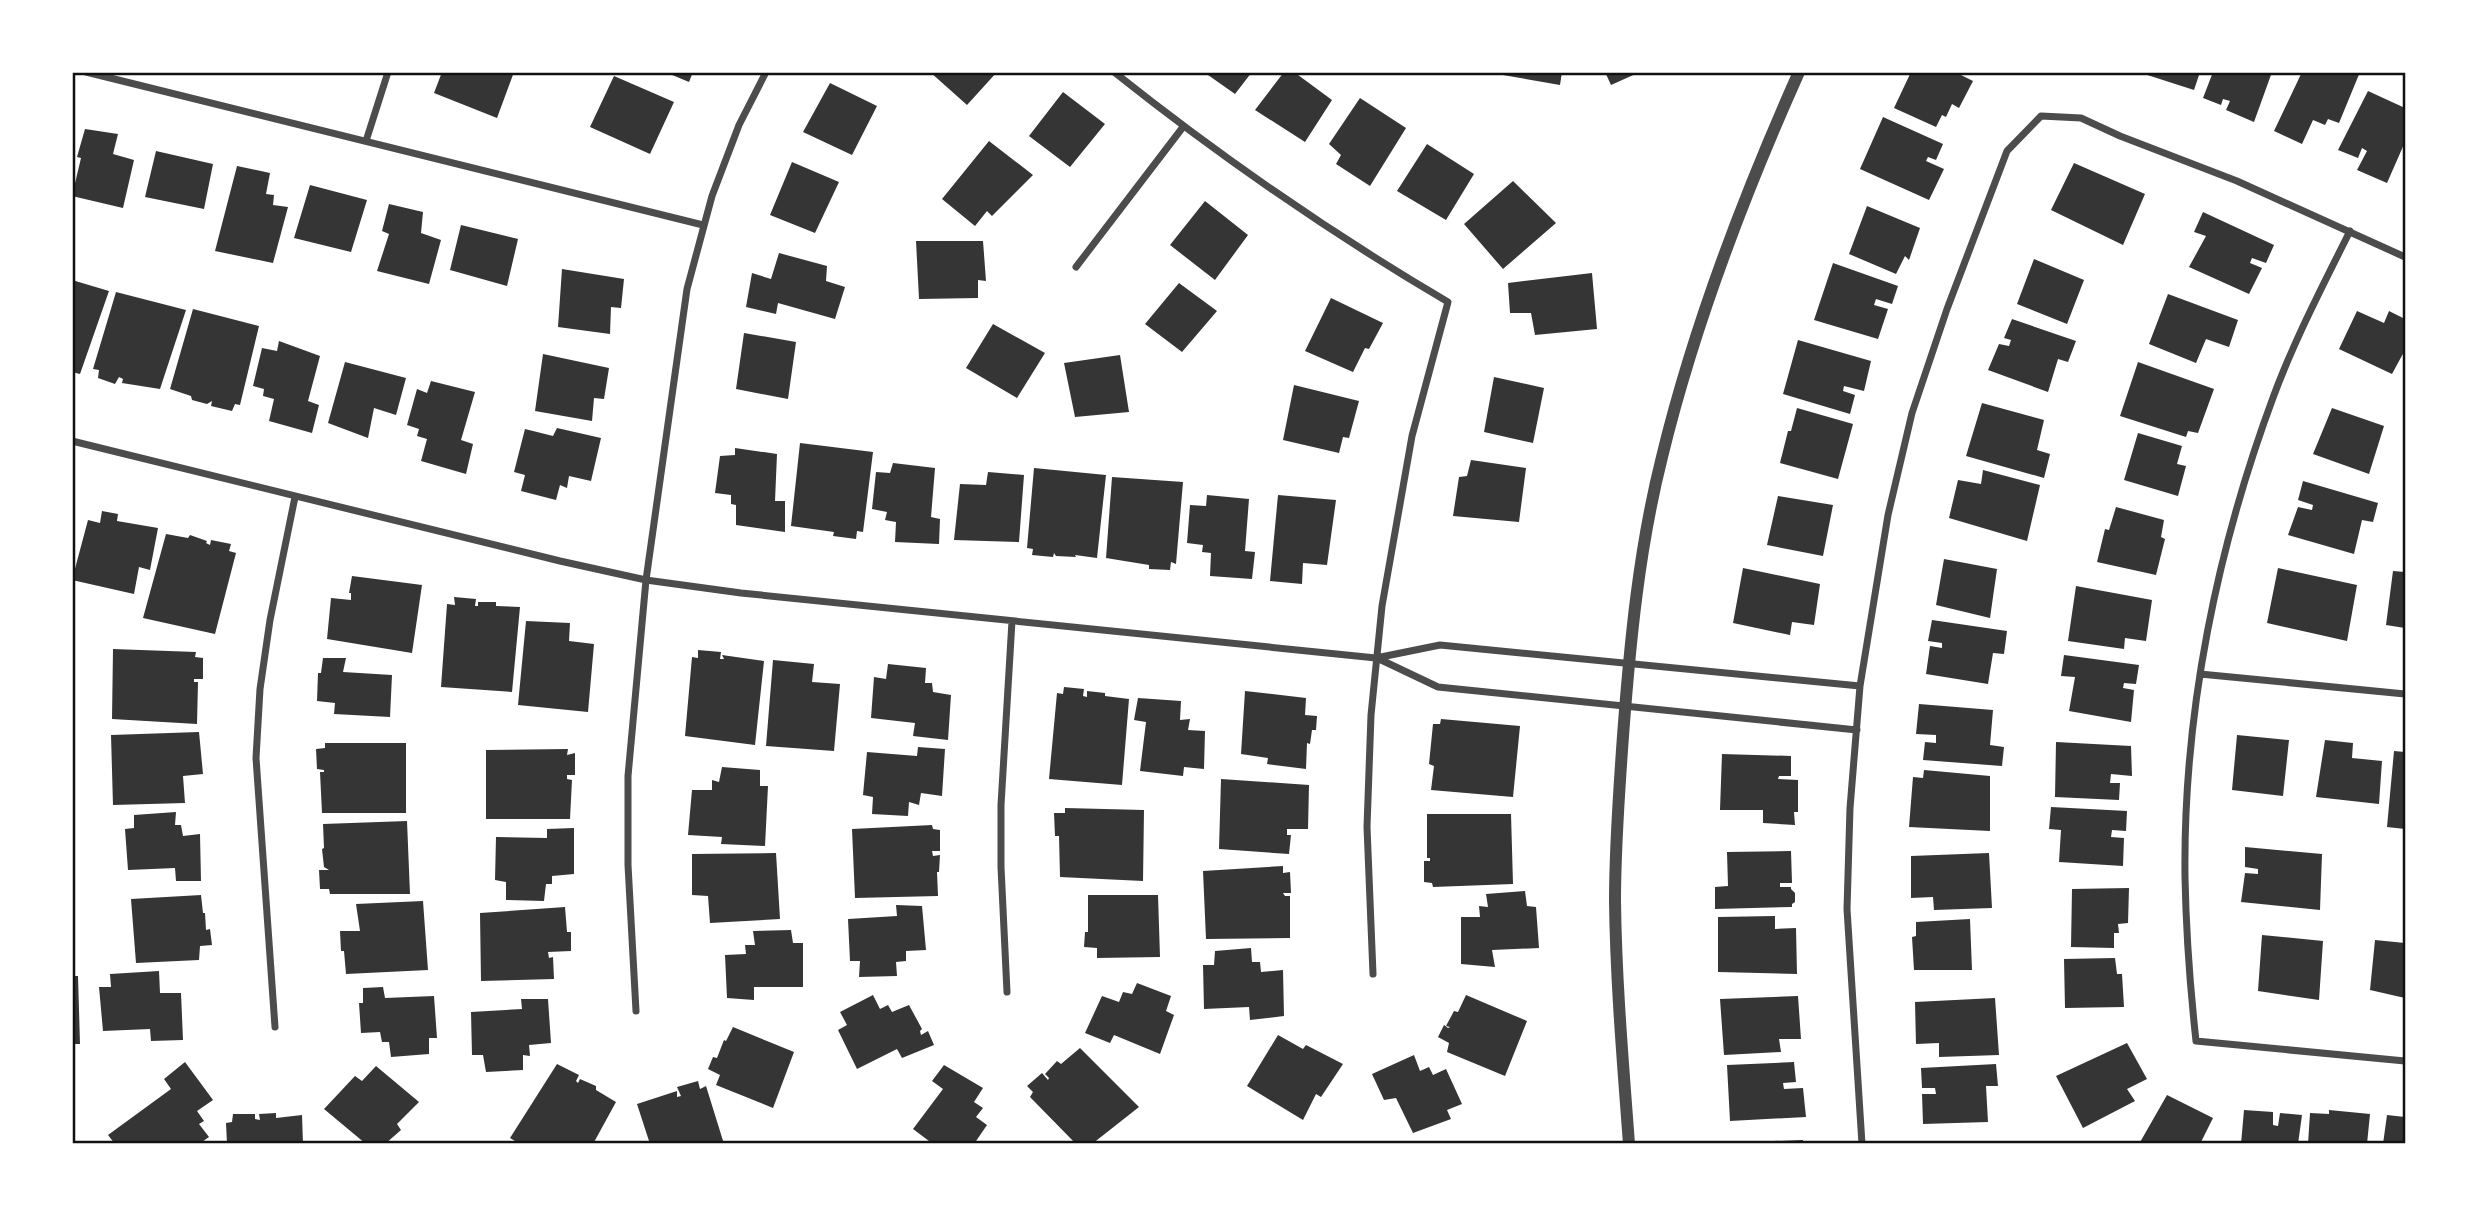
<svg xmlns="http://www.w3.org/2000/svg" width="2477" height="1216" font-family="'DM Sans',sans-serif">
<rect width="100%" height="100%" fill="#fff"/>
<path fill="#353535" d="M442,72H514L497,118L434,93Z
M665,72H693L689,82Z
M930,72H997L967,105Z
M1211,72H1252L1235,94L1208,75Z
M1284,72H1294L1332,100L1305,142L1255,110Z
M1504,72H1562L1560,85L1503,75Z
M1605,72H1640L1611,85Z
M1911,72H1955L1973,81L1959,108L1952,104L1946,117L1942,115L1936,127L1894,108Z
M2138,72H2200L2194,90Z
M2213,72H2272L2254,122L2226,110L2230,101L2223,99L2221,105L2203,98Z
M2302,72H2360L2339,123L2328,119L2325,125L2313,120L2302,144L2274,131Z
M614,76L674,102L650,154L590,127Z
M830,83L877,106L852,155L803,132Z
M2368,91L2405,108V142L2387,183L2357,170L2367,151L2362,148L2358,158L2338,150Z
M1063,92L1105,124L1070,167L1029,136Z
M1360,98L1406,128L1370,186L1336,164L1341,155L1329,144Z
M1883,117L1943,144L1936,160L1928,157L1926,161L1944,169L1929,200L1860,169Z
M85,129L118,134L113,154L134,160L123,208L72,196L81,158L77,157Z
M989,141L1033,175L992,216L987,211L975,226L942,199Z
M1427,144L1474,174L1446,220L1397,191Z
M156,151L213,164L204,209L145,197Z
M792,162L839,182L815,233L770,215Z
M2074,163L2145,194L2123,245L2051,210Z
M237,166L270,173L266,194L274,195L273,205L288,207L273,263L215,251Z
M1513,181L1556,223L1503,269L1464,224Z
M310,185L367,200L351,252L294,238Z
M1205,201L1248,235L1215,280L1170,245Z
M389,204L423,212L421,233L441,240L429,284L377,271L389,234L382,231Z
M1867,206L1920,228L1909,260L1905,256L1896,274L1849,254Z
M2203,212L2274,245L2266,263L2252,258L2250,263L2262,268L2249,294L2189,267L2206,236L2194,232Z
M461,225L518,239L507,286L450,270Z
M916,241H983L986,281L978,280V298L919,299Z
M779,253L827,266L826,281L845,287L835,319L778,303L776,314L746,307L752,273L771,279Z
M2034,259L2084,280L2067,324L2017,304Z
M1833,263L1898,286L1892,304L1876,299L1874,305L1888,309L1878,339L1814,320Z
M562,269L624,279L621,308L611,307L610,334L558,327Z
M1592,273L1597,329L1535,335L1531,313H1510L1508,283Z
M72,280L109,291L80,374L72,372Z
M1179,283L1217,311L1182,352L1145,324Z
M116,292L186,310L160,389L122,383L123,379L119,377L115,384L98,378L99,370L93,369Z
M2168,294L2238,320L2229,347L2206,339L2196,363L2149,344Z
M1331,298L1383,323L1369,349L1365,348L1353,372L1305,351Z
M193,309L259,326L240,405L235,404L232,411L211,406L212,401L207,404L192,400L191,396L170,389Z
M2357,311L2384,323L2389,311L2405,319V350L2392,374L2339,349Z
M2012,319L2076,341L2068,362L2058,359L2048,392L1988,370L1999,344L2009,346L2011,340L2004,338Z
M993,324L1045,353L1017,398L966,368Z
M744,333L796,342L788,399L736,389Z
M1798,340L1871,361L1864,391L1844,386L1843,391L1855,395L1850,414L1783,394Z
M279,341L320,356L308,401L319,405L312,433L269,421L274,399L263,396L264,389L253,386L262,348L277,351Z
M543,354L609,368L604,399L594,398L592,421L535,411Z
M1120,355L1129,412L1075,417L1064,363Z
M345,362L406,378L396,415L374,408L368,438L328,423Z
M2138,362L2214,389L2198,433L2188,431L2186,437L2120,416Z
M1494,377L1544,388L1533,443L1484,432Z
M431,381L475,392L461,440L473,444L466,474L421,461L427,439L417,436L419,429L407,425L417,389L427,393Z
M1294,385L1359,401L1349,438L1343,437L1339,453L1283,440Z
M1982,403L2044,420L2037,450L2050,454L2044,478L1966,456Z
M1797,408L1853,424L1838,479L1780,463L1788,431H1791Z
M2332,408L2384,426L2369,474L2313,454Z
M557,428L601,438L591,481L569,476L567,488L560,485L556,500L521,491L525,475L514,472L525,429L553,436Z
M2138,433L2182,446L2177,464L2186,466L2178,496L2124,480Z
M800,443L873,452L863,532L857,531L856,539L833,536L834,532L791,526Z
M735,448L777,454L775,501H785V532L736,525V505L731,504V495L715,493L720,456L735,455Z
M1471,460L1526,468L1519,522L1453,516L1459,477L1467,476Z
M893,463L935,468L931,517L940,519L939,544L895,542L896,522L885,520L887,512L872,509L876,472L890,473Z
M1034,468L1106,475L1097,558L1075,555L1076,557L1056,556L1054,553L1053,557L1032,555L1033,549L1027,548Z
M1983,470L2040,485L2027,541L1949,518L1958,480L1981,484Z
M988,472L1024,475L1019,542L954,540L960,484L986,485Z
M1112,477L1183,482L1176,564L1171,562L1170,570L1149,569V565L1106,558Z
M2303,481L2378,503L2373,522L2362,520L2354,554L2288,535L2298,507L2312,510L2313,505L2298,500Z
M1207,495L1249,499L1245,551L1255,552L1252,579L1210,576L1211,553L1202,552L1203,545L1187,543L1190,505L1206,506Z
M1278,495L1336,500L1327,565L1303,563L1302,584L1270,581Z
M1778,496L1833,505L1823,556L1767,545Z
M2116,507L2164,520L2161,537L2165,539L2156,575L2097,562L2105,529L2109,530Z
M102,511L118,514L117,521L158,528L150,570L139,567L134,594L72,580L88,520L100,523Z
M166,534L188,538L190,535L207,541L206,543L210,545L211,540L231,544L229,551L236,553L215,634L143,618Z
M1944,559L1997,569L1990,618L1936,605Z
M1743,568L1820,584L1814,625L1792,622L1790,635L1733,623Z
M2278,568L2357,585L2347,641L2267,623Z
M2393,571L2405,572V628L2386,625Z
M352,576L422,585L412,653L327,639L331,598L351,600V593H349Z
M2076,586L2152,600L2146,641L2125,638L2124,649L2068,641Z
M454,597L476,599L475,606H478V602H496V606L520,607L512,692L441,687L447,604L455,605Z
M1932,620L2007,631L2004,654L1993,653L1988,684L1926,674L1930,646L1942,648V643L1928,641Z
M526,621L570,623L569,641L594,644L588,712L518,705Z
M113,649L196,652L195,657L203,658V679H194V682H198L197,724L112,719Z
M698,650L721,652L720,659H724L722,655L764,661L755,745L685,736L692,657L698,658Z
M2064,655L2139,665L2136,684L2124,683L2123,688L2134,690L2131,722L2069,711L2075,677L2061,676Z
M323,658H346L343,672L392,675L390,717L334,714L335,703L317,701L318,673H321Z
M773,660L814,664L812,682L840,684L834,751L766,746Z
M888,664L926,668L925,683H932L933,692L951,695L948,740L913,736L915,723L871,718L874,677L886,679Z
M1064,687L1084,689L1083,696L1087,697V691L1105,693V696L1129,699L1122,785L1049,779L1057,693L1063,694Z
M1245,691L1306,698L1305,715L1317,716L1316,730H1312L1310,744L1307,743L1306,769L1267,764L1268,758L1241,754Z
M1138,698L1181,701L1180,720L1190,719L1188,730L1205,731L1204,769L1184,767L1183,776L1140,771L1146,722L1134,720Z
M1919,704L1993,710L1990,745L2004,747L2002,766L1923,760L1925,742L1936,743V735L1916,734Z
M1441,719L1520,726L1513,797L1431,790L1434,766L1429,764L1433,724H1440Z
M199,732L203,774L183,776L185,803L113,805L111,735Z
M2237,735L2289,740L2283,796L2232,790Z
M2325,740L2353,743L2352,758L2382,761L2379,804L2316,797Z
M2056,742L2131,746L2132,776L2111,774L2110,783H2120L2119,800L2055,797Z
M325,743H406V813H322L320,772H324V770L317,769L316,749L325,748Z
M918,747L945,749L942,796L921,793L919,805L909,802L908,816L872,814L873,797L863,795L867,752L917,756Z
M568,749L567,755L575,753V775H567V779L572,780L570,819H486V750Z
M2394,751L2405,752V829L2387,827Z
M1722,754L1791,756V776H1779L1778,779L1798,780V812H1794L1795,825L1763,823V810H1720Z
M722,767L760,770V786H768L765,846L721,844L722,837L688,835L692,790H712V780L719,782Z
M1924,770L1990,776V831L1909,827L1913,777L1923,778Z
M1221,779L1309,785L1308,829H1287V835H1291L1289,854L1219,849Z
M2051,807L2127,811L2126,831L2112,830L2111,837L2124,838L2123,866L2059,862L2061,830L2049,829Z
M1065,808L1144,810L1143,881L1060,877L1059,836H1055L1054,813H1065Z
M176,812L175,825H181L183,836L200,834L201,881H176L175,868L128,870L125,829L134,828V815Z
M1427,814H1511L1513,884L1433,887L1432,883L1424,882V861H1430V858H1427Z
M407,821L410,894H330L329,889H320L319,870H329L324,867L322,849L324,848L323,824Z
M932,825L933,829L940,830V851H932L933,856L940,855L939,872H937L938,896L855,898L852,829Z
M574,828V874L552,876V884H546L544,901L506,900V882L495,880L496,837L547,838V829Z
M2245,847L2322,854L2320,910L2241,902L2245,873L2258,874V869L2245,867Z
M1791,851L1792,883H1780V887H1791V889L1795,893V902L1792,904V907L1715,909V887L1728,886L1727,852Z
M776,853L780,919L710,923L708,896L692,895V854Z
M1989,853L1992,908L1934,910L1933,897L1911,898V856Z
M1283,866V873L1290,872L1291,893H1283L1285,896H1290V938L1206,939L1203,871Z
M2129,888L2128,923L2118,924L2119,933H2114V948L2071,947L2072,889Z
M1525,891L1527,906L1536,907L1539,948L1492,950L1495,967L1461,964V917H1480L1479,906L1488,907L1486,894Z
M201,895L203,913H205L206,930L210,929L212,945L200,946L199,960L136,963L131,899Z
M1088,895H1158L1160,957L1097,958V948L1084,947L1085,932H1088Z
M423,901L428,970L346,974L344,951H341L340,931H360L356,904Z
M896,905L922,906L926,950L906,951V961L896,962L897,976L859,977L860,961H850L848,919L897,916Z
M565,907L567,932H571V951L548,952L549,958L553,957L554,979L481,981L480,913Z
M1775,916V929L1796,928L1797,974L1718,972V917Z
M1970,919L1972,970H1914L1912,937L1916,936V922Z
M791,930L793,943H803V987H754V1000L727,998L725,955L746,954L745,945H755L753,931Z
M2262,935L2323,941L2319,1000L2258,991Z
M2375,940L2405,943V998L2370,990Z
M1251,948L1252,962H1260L1261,972L1283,970L1284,1016L1250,1020L1249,1007L1204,1009L1203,965H1214L1215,951Z
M2115,958L2117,974H2122L2124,1007L2065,1008L2064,959Z
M159,971L160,993H181L183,1040L151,1041L150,1029L103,1031L99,987H111L110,974Z
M72,976H78L80,1044H72Z
M1137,983L1171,996L1166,1011L1174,1015L1160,1054L1114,1035L1110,1043L1085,1033L1102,996L1119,1002L1123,992L1132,994Z
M383,987L385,998L434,996L437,1038H429V1054L391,1057L389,1042H382L380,1032L361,1033L359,1003H363V988Z
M873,995L880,1009L888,1005L892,1012L909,1005L922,1029L920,1031L921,1035L928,1031L934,1045L902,1058L897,1049L857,1069L838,1030L847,1025L840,1012Z
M1466,995L1527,1021L1505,1076L1447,1052L1449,1043L1438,1037L1444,1025L1448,1028L1450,1027L1446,1026L1454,1011L1458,1012Z
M1798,996L1801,1039H1779L1781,1052L1724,1055L1720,999Z
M1995,998L1999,1055L1939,1057V1043L1916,1044L1915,1002Z
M521,999H548L551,1043L529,1045L530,1056L523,1055V1070L486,1072L483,1055H472L471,1012L522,1009Z
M733,1027L794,1052L773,1108L716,1085L720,1075L708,1069L713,1057L717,1058L724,1040L726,1041Z
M1278,1035L1303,1049L1306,1045L1343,1064L1321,1097L1316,1094L1303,1120L1247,1086Z
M2127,1043L2147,1079L2127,1089L2135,1101L2083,1128L2056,1076Z
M1080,1048L1139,1107L1092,1144H1076L1030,1097L1033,1092L1027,1086L1042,1073L1048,1080L1049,1078L1045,1074L1057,1061L1061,1064Z
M1414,1055L1420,1071L1429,1067L1433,1075L1446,1069L1462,1104L1447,1110L1451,1119L1413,1133L1396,1098L1384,1100L1372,1074Z
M185,1062L213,1100L197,1111L204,1121L199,1124L209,1137L199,1144H115L108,1135L171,1089L164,1079Z
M1794,1062L1796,1082L1783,1083L1784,1089L1803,1088L1806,1117L1730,1121L1727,1065Z
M557,1064L579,1075L576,1081L578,1083L580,1079L596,1086V1090L616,1102L593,1144H520L510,1138Z
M1996,1064L1998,1086H1986L1988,1122L1923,1124L1922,1094H1936L1935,1088H1922L1921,1068Z
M944,1065L983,1088L974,1102L983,1108L976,1117L987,1125L974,1144H933L913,1129L943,1089L932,1081Z
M376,1066L419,1102L397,1124L401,1130L385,1144H366L324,1109L355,1076L362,1081Z
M698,1081L700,1089L706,1086L724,1144H650L637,1104L677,1091V1097L681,1096L677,1087Z
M2167,1095L2213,1118L2200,1144H2139Z
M2244,1110L2273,1112V1125L2278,1126L2280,1113L2302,1115L2298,1144H2241Z
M2329,1110L2370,1114L2367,1144H2308L2310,1113L2329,1114Z
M276,1113V1118L302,1115L303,1144H227L226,1123L232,1122L233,1114H255V1119L260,1120L259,1114Z
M2387,1115L2405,1117V1144H2383Z
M1803,1140V1144H1746V1142Z"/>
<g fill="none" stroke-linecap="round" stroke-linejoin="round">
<path stroke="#4c4c4c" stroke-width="7" d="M86,72L703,225
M1114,72C1222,158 1329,232 1448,302L1412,436L1382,606L1371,715L1367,827L1373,974
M366,141L388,72
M2350,231C2323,285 2295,339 2274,395C2217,548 2183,713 2185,877C2186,932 2190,986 2196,1041L2405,1061
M1076,267L1183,127
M72,441L560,561L646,580L741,593L1376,658L1440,645L1860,686
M1377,658L1438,687L1857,730
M2200,674L2405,694
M1007,992L1001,867V805L1012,621
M636,1011L628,865V776L646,580L687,289L712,196L739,125L766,72
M275,1027L256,758L260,689L270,620L295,497
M1862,1144L1847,909L1850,808L1860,686L1888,515L1912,413L1947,309L2007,151L2041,116L2081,118L2120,136L2237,181L2405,257"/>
<path stroke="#4c4c4c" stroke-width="12" d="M1629,1144C1623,1063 1616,982 1615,901C1615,846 1619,791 1623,736C1630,642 1639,548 1662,457C1694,325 1744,195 1799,72"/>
</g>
<rect width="2477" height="1216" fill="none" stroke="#ffffff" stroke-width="147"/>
<rect x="74" y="74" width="2330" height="1068" fill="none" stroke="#111" stroke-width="2.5"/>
</svg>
